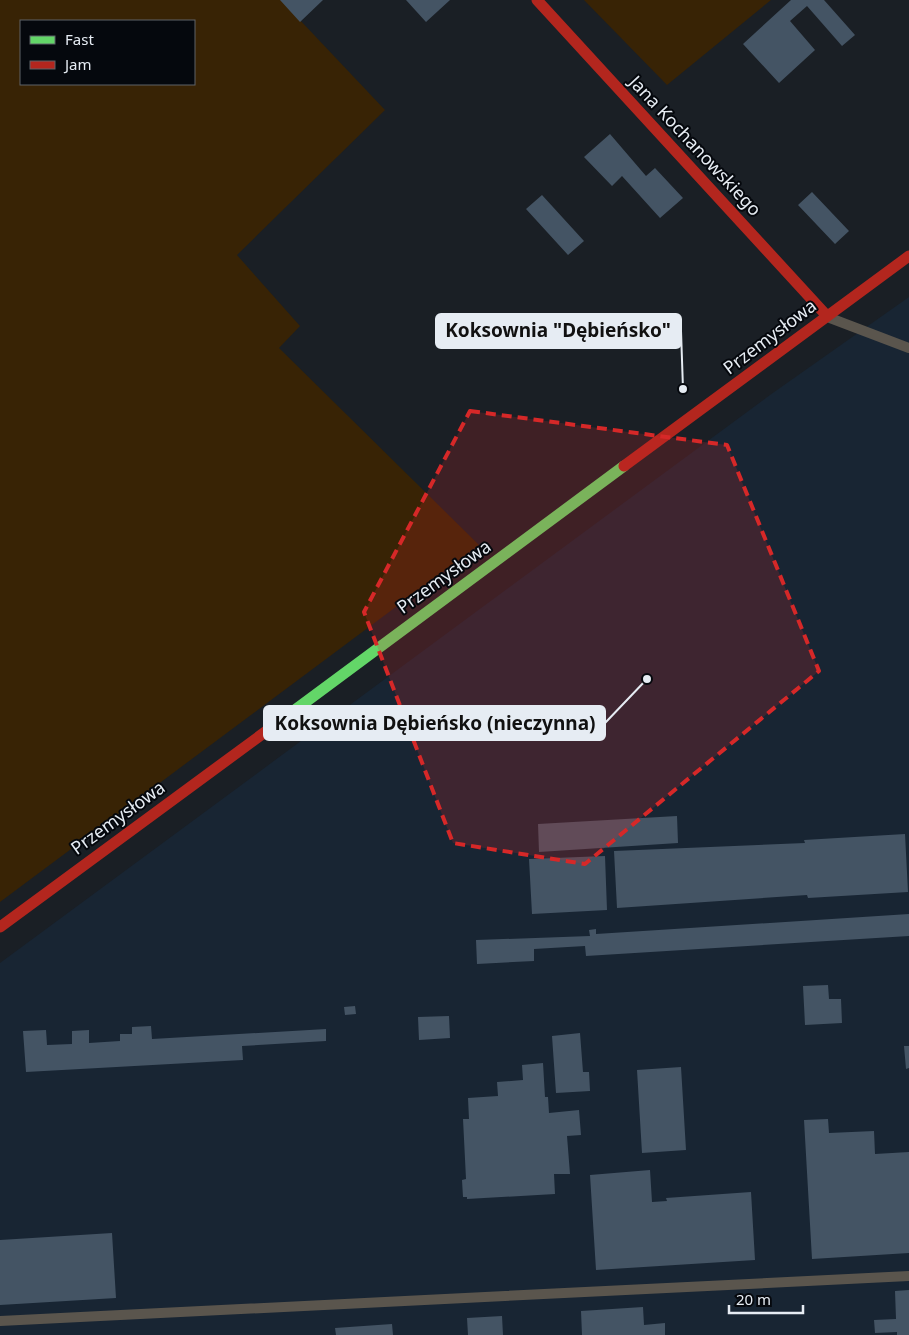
<svg xmlns="http://www.w3.org/2000/svg" width="909" height="1335" font-family="'Noto Sans',sans-serif">
<rect width="100%" height="100%" fill="#1a1f25"/>
<path fill="#182533" d="M909,297V1335H0V963L770,395Z"/>
<path fill="#382305" fill-rule="evenodd" d="M0,0H281L385,110L237,255L300,326L279,348L479,545L0,902ZM21,21H194V84H21Z
M584,0H771L667,85Z"/>
<path fill="#445464" d="M280,0H323L300,22Z
M406,0H450L426,22Z
M791,0H824L855,35L842,46L807,6L790,21L815,50L779,83L743,44Z
M610,134L646,176L655,168L683,198L660,218L622,176L612,186L584,157Z
M812,192L849,231L835,244L798,205Z
M542,195L584,241L568,255L526,209Z
M677,816L678,843L539,852L538,824Z
M905,834L908,892L808,898L807,895L617,908L614,851L805,843L804,840Z
M605,856L607,910L532,914L529,859Z
M909,914V936L586,956L585,946L534,949V961L477,964L476,940L590,936L589,930L596,929V934Z
M828,985L829,999H841L842,1023L805,1025L803,986Z
M355,1006L356,1014L345,1015L344,1007Z
M449,1016L450,1038L419,1040L418,1017Z
M151,1026L152,1039L326,1029V1041L242,1046L243,1060L26,1072L23,1031L46,1030L47,1045L72,1044V1031L89,1030V1043L120,1041V1034H132V1027Z
M580,1033L583,1072H589L590,1091L556,1093L552,1036Z
M904,1046H909V1068L906,1069Z
M543,1063L545,1097H548L549,1113L579,1110L581,1135L567,1136L570,1174H554L555,1194L467,1199V1197H463L462,1180L466,1179L463,1119H469L468,1098L498,1096L497,1082L523,1080L522,1065Z
M681,1067L686,1150L642,1153L637,1070Z
M828,1119L829,1133L874,1131L875,1154L909,1152V1253L812,1259L804,1120Z
M650,1170L652,1202L667,1201L666,1198L751,1192L755,1260L596,1270L590,1175Z
M112,1233L116,1298L0,1305V1240Z
M909,1290V1335H897V1332L875,1333L874,1320L896,1319L895,1291Z
M643,1307L644,1325L665,1323V1335H582L581,1311Z
M502,1316L503,1335H468L467,1318Z
M392,1324L393,1335H336L335,1328Z"/>
<g fill="none" stroke-linecap="round" stroke-linejoin="round">
<path stroke="#5a554d" stroke-width="10" d="M830,318L909,348
M0,1321L909,1276"/>
<path stroke="#63d668" stroke-width="11" d="M276,724L624,466"/>
<path stroke="#b3261e" stroke-width="11" d="M537,0L827,316
M624,466L909,256
M0,927L276,724"/>
</g>
<path fill="#d62828" fill-opacity="0.2" stroke="#d62828" stroke-width="4" stroke-dasharray="10 6" stroke-linejoin="round" d="M470,411L727,445L819,671L585,864L453,843L364,612Z"/>
<g text-anchor="middle" stroke-width="4" stroke-linejoin="round" paint-order="stroke">
<g font-size="18" fill="#e6ecf3" stroke="#05080d">
<text transform="translate(695 146) rotate(47)" y="6">Jana Kochanowskiego</text>
<text transform="translate(770 337) rotate(-37)" y="6">Przemysłowa</text>
<text transform="translate(444 577) rotate(-36)" y="6">Przemysłowa</text>
<text transform="translate(118 818) rotate(-36)" y="6">Przemysłowa</text>
</g>
</g>
<path fill="none" stroke="#e6ecf3" stroke-width="2" d="M683 389L681 331M647 679L605 723"/>
<g fill="#e6ecf3" stroke="#05080d" stroke-width="2">
<circle cx="683" cy="389" r="5"/>
<circle cx="647" cy="679" r="5"/>
</g>
<g fill="#e6ecf3" stroke="#e6ecf3" stroke-width="2">
<rect x="436" y="314" width="245" height="34" rx="5"/>
<rect x="264" y="706" width="341" height="34" rx="5"/>
</g>
<g font-size="19" text-anchor="middle" font-weight="bold" fill="#111">
<text x="558" y="337">Koksownia "Dębieńsko"</text>
<text x="435" y="730">Koksownia Dębieńsko (nieczynna)</text>
</g>
<rect x="20" y="20" width="175" height="65" fill="#05080d" stroke="#5f6369"/>
<rect x="30" y="36" width="25" height="8" fill="#63d668" stroke="#5f6369"/>
<text x="65" y="45" font-size="15" fill="#e6ecf3">Fast</text>
<rect x="30" y="61" width="25" height="8" fill="#b3261e" stroke="#5f6369"/>
<text x="65" y="70" font-size="15" fill="#e6ecf3">Jam</text>
<path d="M729 1305v8h74v-8" fill="none" stroke="#e6ecf3" stroke-width="2.5"/>
<text x="736" y="1305" font-size="15" fill="#e6ecf3" stroke="#05080d" stroke-width="4" paint-order="stroke">20 m</text>
</svg>
